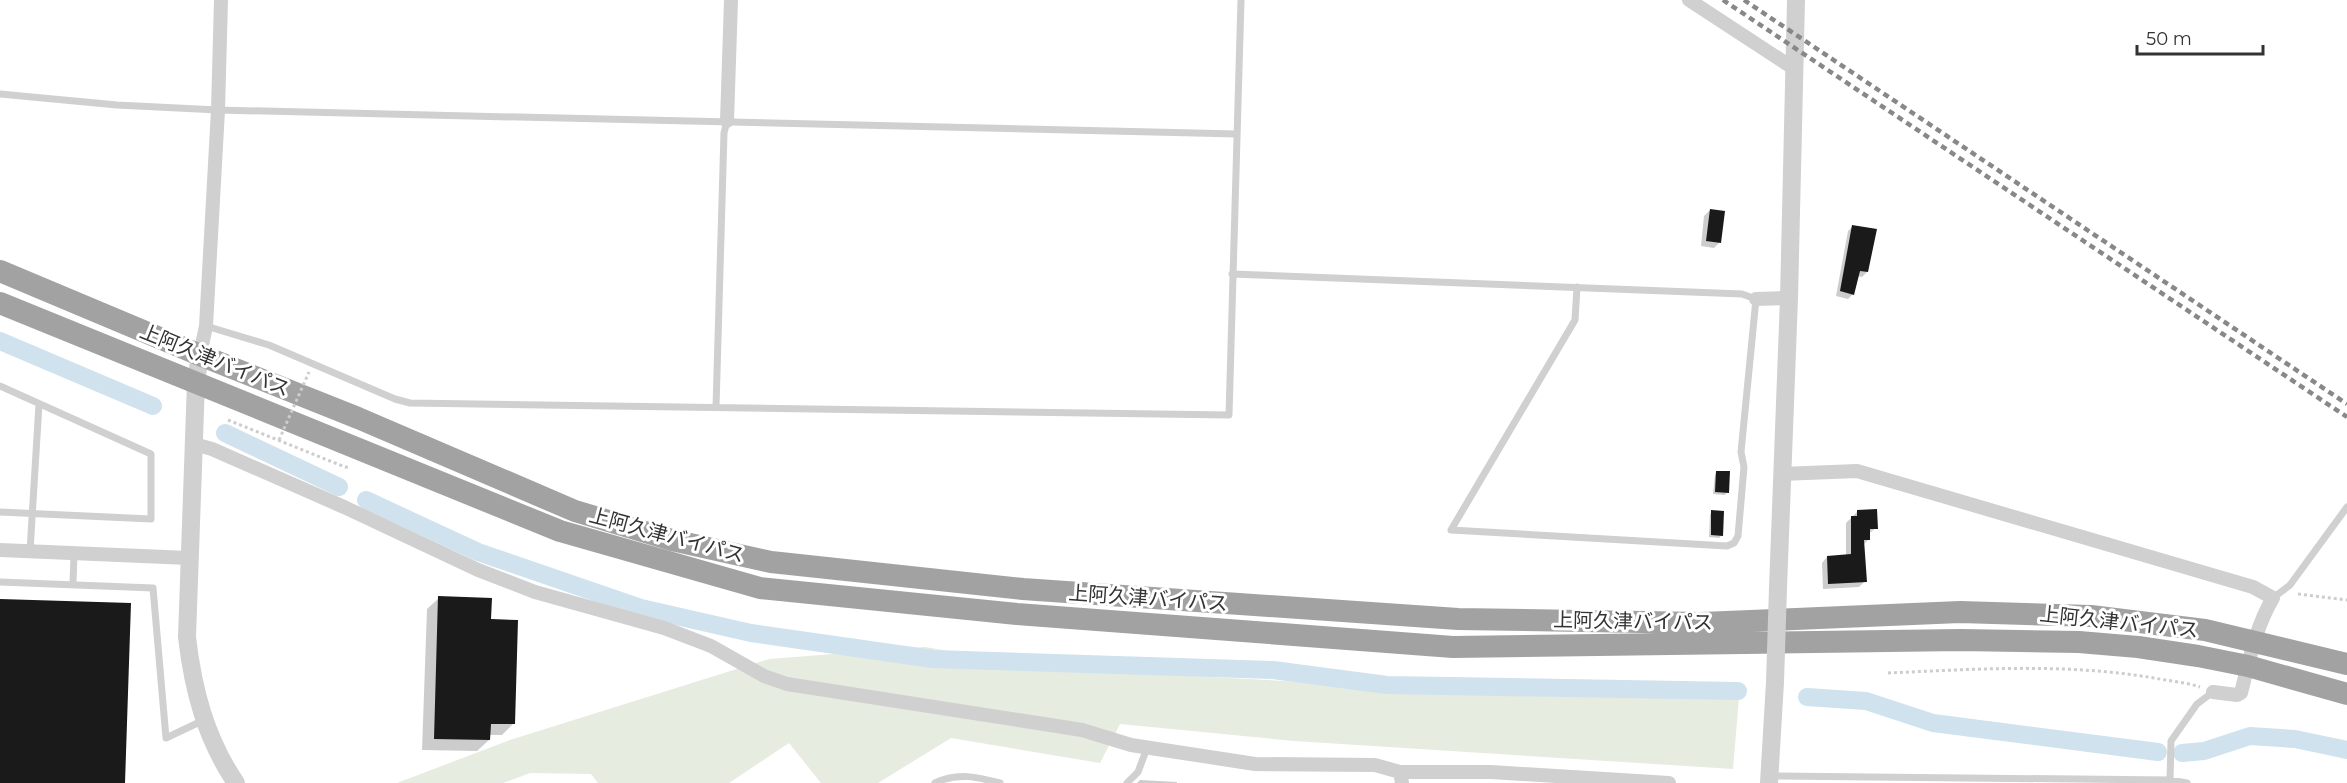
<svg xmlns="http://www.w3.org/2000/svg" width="2347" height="783" font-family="Montserrat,'Noto Sans JP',sans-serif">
<rect width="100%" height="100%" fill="#fff"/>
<path fill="#e6ecdf" d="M925,647L1055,669L1532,694L1739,698L1733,769L1294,741L1120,724L1100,763L951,738L878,783H821L789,743L729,783H598L591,774L530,773L503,783H397L510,740L769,659Z"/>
<path fill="#0003" d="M1710,210L1720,242L1714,248L1701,246L1704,216Z
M1853,226L1867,272L1862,277L1857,276L1853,294L1848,299L1836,296L1848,231Z
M1717,472L1727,492L1725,495L1713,494L1715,475Z
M1858,511L1876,528L1868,534V540L1863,545L1865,581L1859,587L1823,589L1822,563L1827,557L1846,556V523Z
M1712,512L1722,535L1719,538L1709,537L1710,514Z
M439,598L490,621L513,724L502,735H489V740L477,751L422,750L427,609Z
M1140,780L1177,782V783H1137Z"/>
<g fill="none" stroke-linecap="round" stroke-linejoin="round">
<path stroke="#cfe2ee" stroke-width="18" d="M0,341L153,406
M225,433L339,487
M366,500L478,552L641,608L751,633L933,659L1273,670L1387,685L1738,691
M1807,697L1866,701L1933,723L2158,752
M2182,753L2204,751L2250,736L2295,739L2347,750"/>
</g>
<path fill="#1a1a1a" d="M1710,209L1725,211L1721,243L1706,241Z
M1852,225L1877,229L1868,272L1860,271L1854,295L1840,291Z
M1716,471H1730L1729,493L1715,492Z
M1877,509L1878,529H1870V540H1864L1867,582L1828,584L1827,556L1851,554V516H1857V510Z
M1711,510L1724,511L1723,536L1711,535Z
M438,596L492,598L491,619L518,620L515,724H491L490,740L434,739Z
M0,599L131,603L125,783H0Z"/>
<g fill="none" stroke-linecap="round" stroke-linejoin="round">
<path stroke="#cdcdcd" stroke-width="3" stroke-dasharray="3 3" stroke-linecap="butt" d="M228,420L345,467H349
M2298,594L2347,600
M1888,673C1976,669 2067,663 2154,678C2169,681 2185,682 2200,687"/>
<path stroke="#d0d0d0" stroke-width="7" d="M0,94L117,105L218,110L1237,134
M1232,274L1742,294L1756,299L1741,452L1744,467L1738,536L1734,543L1727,546L1451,530L1575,320L1577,287
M206,326L269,345L395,399L410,403L1229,415L1241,0
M0,386L151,454V519L0,512
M716,407L724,133L727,121
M30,551L39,404
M0,582L153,588L166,738L204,720
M73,584L74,553
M2273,598L2290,585L2347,507
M1771,776L2170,780L2187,783
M2170,780L2171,741L2197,704L2213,692
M935,783C957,772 978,777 1000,783
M1127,783L1138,772L1147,748"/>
<path stroke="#d0d0d0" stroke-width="14" d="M1689,0L1793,68
M727,121L731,0
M1756,299L1789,298
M200,355L206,326L218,110L221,0
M194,444L212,449L344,507L478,570L535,592L664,628L711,646L764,676L787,684L1082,730L1131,745L1255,764L1375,765L1400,772L1402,783
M1781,474L1857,471L2253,587L2273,598C2256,626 2249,661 2241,693L2237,695L2213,692
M0,550L189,558
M1400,772H1491L1669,783"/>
<path stroke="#d0d0d0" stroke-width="18" d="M200,355L196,382L187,637C193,690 206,739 236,783
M1778,588L1789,298L1796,0
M1769,783L1775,682"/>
<path stroke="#a2a2a2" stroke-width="22" d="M0,271L200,355L358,418L575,511L672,540L771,562L1023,589L1458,619L1702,623L1960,612L2091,616L2205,630L2347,664
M0,303L560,531L760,588L1017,614L1453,647L1961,640L2079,642L2138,647L2198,656L2248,666L2347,694"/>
<path stroke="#888" stroke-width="4.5" stroke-dasharray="6 4.5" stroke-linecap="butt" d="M1723,0L2347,417
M1744,0L2347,404"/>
<path stroke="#cdcdcd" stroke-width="3" stroke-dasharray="3 3" stroke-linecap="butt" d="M279,440L309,372"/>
<path stroke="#d0d0d0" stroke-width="18" d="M1775,682L1778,588"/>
</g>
<g text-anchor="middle" stroke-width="6" stroke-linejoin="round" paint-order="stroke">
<g font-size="20" fill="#333" stroke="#fff">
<text transform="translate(215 360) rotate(22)" y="7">上阿久津バイパス</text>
<text transform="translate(667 535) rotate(15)" y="7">上阿久津バイパス</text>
<text transform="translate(1148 598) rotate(4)" y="7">上阿久津バイパス</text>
<text transform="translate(1633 621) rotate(1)" y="7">上阿久津バイパス</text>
<text transform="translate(2119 622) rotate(6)" y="7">上阿久津バイパス</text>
</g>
</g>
<path d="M2137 45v9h126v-9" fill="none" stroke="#333333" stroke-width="3"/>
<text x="2146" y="45" font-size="18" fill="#333333" stroke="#ffffff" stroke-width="4.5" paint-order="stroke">50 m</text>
</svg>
